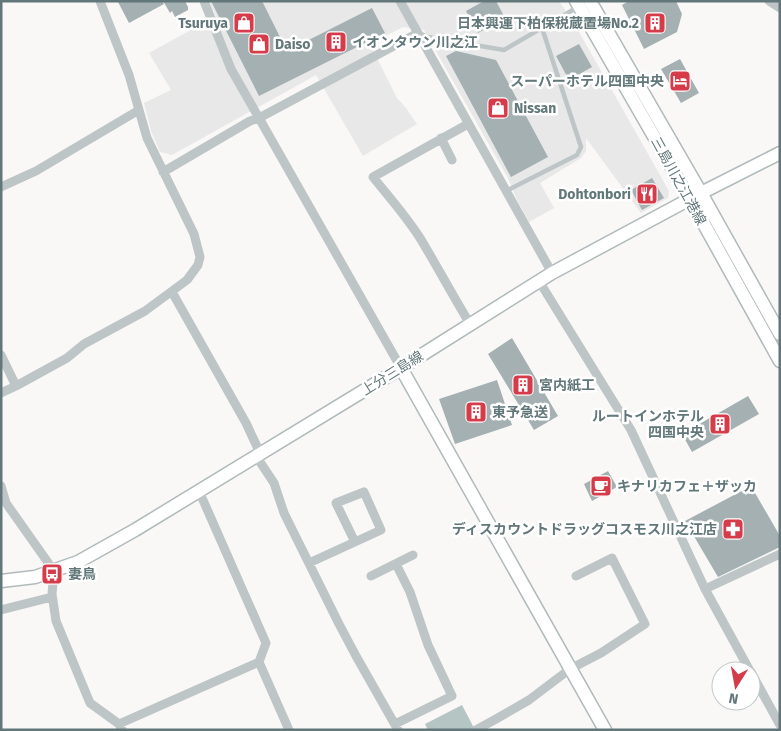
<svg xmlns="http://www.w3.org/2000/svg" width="781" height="731" font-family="'Fira Sans','Noto Sans JP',sans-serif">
<rect width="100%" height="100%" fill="#f9f8f7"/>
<path fill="#e7e8e7" d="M209,1H559L575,25L669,191L668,198L641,213L586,138V151L581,158L540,183L554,208L529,222L517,200L508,178L424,30L403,27L370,44L397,98L406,108L417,124L363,156L316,75L172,155L160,152L151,131L144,103L171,90L149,53L216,16Z"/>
<path fill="#b5c5c3" d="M462,705L474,728L470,730H428L425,724Z"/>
<path fill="#a4b0b2" d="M120,1H162L164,4L129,23L118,2Z
M163,1H185L188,7V10L175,17L172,11L170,13Z
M211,1H262L287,51L372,8L385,33L259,96Z
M484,1H496L505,18L478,33L466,11Z
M629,1H676L682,14L677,32L644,49L622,5Z
M579,44L592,67L569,80L556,56Z
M456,51L496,60L548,157L511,177L446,56Z
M680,59L699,93L681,103L661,69Z
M652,178L664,198L642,210L631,190Z
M512,338L558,416L534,430L488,354Z
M497,380L512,425L455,444L439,399Z
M748,396L759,414L692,452L682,434Z
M608,471L617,487L592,501L584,484Z
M751,486L780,536V547L718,577L685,521Z"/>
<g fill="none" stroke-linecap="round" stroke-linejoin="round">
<g stroke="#b1babb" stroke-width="15">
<path id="secondary" d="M576,1L690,199L780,361
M590,1L701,193L780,334
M401,368L605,730
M1,581L35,577L78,562L135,530L401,368L552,273L701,193L780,153"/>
</g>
<path stroke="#bec5c6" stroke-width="4.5" d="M419,33L428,37L504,50L578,7
M506,191L577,155L581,147L542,28"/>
<path stroke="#bec5c6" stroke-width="9" d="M204,1L231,69L259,118L418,33
M400,1L552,273
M769,1L780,8
M468,124L373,177C389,197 406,216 420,238C437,266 453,296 470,324
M441,138L452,160
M163,172L250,121L259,118L401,368
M1,187L36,171L139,110
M539,281L631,430L705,589L750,671
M172,292L246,423L260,453
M1,355L16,386
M1,393L16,386L67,358L84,344L145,311L187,280L198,265L200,257L194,234L147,138L129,75L100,1
M256,456L274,483L284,513L339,624L356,656L398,730
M1,486L6,503L54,571L52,594L56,621L90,703L119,724L122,730
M199,491L266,643L259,662L289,730
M309,563L381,530L364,492L336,503L355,542
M371,576L413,555
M705,589L780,554
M1,610L52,597
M751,672L780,725
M119,724L259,662
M395,724L452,696L428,645L410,592L396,564
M476,730L496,719L529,700L570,669L601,653L645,624L612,558L576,576"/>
<use href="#secondary" stroke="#fff" stroke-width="12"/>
</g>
<defs>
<g id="shop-square" transform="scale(1.125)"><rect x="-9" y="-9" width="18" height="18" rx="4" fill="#d53b49" stroke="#fff"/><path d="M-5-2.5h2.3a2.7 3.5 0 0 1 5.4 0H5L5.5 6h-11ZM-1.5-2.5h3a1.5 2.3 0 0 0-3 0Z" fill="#fff"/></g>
<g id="building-square" transform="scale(1.125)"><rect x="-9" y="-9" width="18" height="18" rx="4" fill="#d53b49" stroke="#fff"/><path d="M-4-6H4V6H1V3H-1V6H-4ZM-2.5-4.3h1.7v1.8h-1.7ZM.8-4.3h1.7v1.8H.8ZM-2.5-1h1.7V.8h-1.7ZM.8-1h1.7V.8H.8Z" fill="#fff"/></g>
<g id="hotel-square" transform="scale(1.125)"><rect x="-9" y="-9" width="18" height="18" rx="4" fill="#d53b49" stroke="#fff"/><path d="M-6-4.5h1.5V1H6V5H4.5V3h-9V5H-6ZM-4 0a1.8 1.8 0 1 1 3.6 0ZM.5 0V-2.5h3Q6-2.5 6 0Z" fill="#fff"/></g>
<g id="restaurant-square" transform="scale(1.125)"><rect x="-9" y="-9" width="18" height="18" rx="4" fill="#d53b49" stroke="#fff"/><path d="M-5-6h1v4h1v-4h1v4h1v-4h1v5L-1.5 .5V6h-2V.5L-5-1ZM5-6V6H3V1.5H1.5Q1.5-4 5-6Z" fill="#fff"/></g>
<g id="cafe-square" transform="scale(1.125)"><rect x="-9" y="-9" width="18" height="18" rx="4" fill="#d53b49" stroke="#fff"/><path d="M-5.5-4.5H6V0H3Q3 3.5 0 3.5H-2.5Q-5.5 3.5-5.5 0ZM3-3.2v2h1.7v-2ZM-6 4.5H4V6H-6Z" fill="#fff"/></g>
<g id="pharmacy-square" transform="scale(1.125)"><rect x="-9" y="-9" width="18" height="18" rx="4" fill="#d53b49" stroke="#fff"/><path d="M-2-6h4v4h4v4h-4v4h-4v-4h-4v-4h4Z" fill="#fff"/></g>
<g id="bus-square" transform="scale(1.125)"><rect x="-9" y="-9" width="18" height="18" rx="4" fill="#d53b49" stroke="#fff"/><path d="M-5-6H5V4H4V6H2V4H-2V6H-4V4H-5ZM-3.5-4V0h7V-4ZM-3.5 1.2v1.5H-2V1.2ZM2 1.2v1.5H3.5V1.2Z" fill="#fff"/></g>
</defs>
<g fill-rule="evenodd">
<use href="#shop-square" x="244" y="23"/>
<use href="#building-square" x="655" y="23"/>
<use href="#building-square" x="336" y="42"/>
<use href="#shop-square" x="259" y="44"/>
<use href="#hotel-square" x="680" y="81"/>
<use href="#shop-square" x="498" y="108"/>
<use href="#restaurant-square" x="647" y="194"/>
<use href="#building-square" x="523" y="385"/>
<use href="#building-square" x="476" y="412"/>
<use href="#building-square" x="720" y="424"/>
<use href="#cafe-square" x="601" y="486"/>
<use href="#pharmacy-square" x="733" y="529"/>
<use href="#bus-square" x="52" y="574"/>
</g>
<g text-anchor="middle" stroke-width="5" stroke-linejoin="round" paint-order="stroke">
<g font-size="14" font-weight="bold" fill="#627779" stroke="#fff" text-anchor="start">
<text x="228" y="28" text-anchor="end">Tsuruya</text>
<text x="639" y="28" text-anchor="end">日本興運下柏保税蔵置場No.2</text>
<text x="352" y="47">イオンタウン川之江</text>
<text x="275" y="49">Daiso</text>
<text x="664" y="86" text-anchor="end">スーパーホテル四国中央</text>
<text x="514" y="113">Nissan</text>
<text x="631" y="199" text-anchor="end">Dohtonbori</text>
<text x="539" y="390">宮内紙工</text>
<text x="492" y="417">東予急送</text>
<text x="704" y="421" text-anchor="end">ルートインホテル<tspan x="704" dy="16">四国中央</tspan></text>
<text x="617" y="491">キナリカフェ＋ザッカ</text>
<text x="717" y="534" text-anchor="end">ディスカウントドラッグコスモス川之江店</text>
<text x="68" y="579">妻鳥</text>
</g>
<g font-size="14" fill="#627779" stroke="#fff">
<text transform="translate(679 181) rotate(61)" y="5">三島川之江港線</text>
<text transform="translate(392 373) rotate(-32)" y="5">上分三島線</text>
</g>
</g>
<rect width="781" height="731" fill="none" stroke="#627779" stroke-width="5"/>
<g transform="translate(736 686) rotate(191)"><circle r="24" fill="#ffffff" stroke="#c0c9c9"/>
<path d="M0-4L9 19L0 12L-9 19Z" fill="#d53b49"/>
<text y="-8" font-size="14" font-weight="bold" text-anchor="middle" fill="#627779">N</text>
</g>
</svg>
